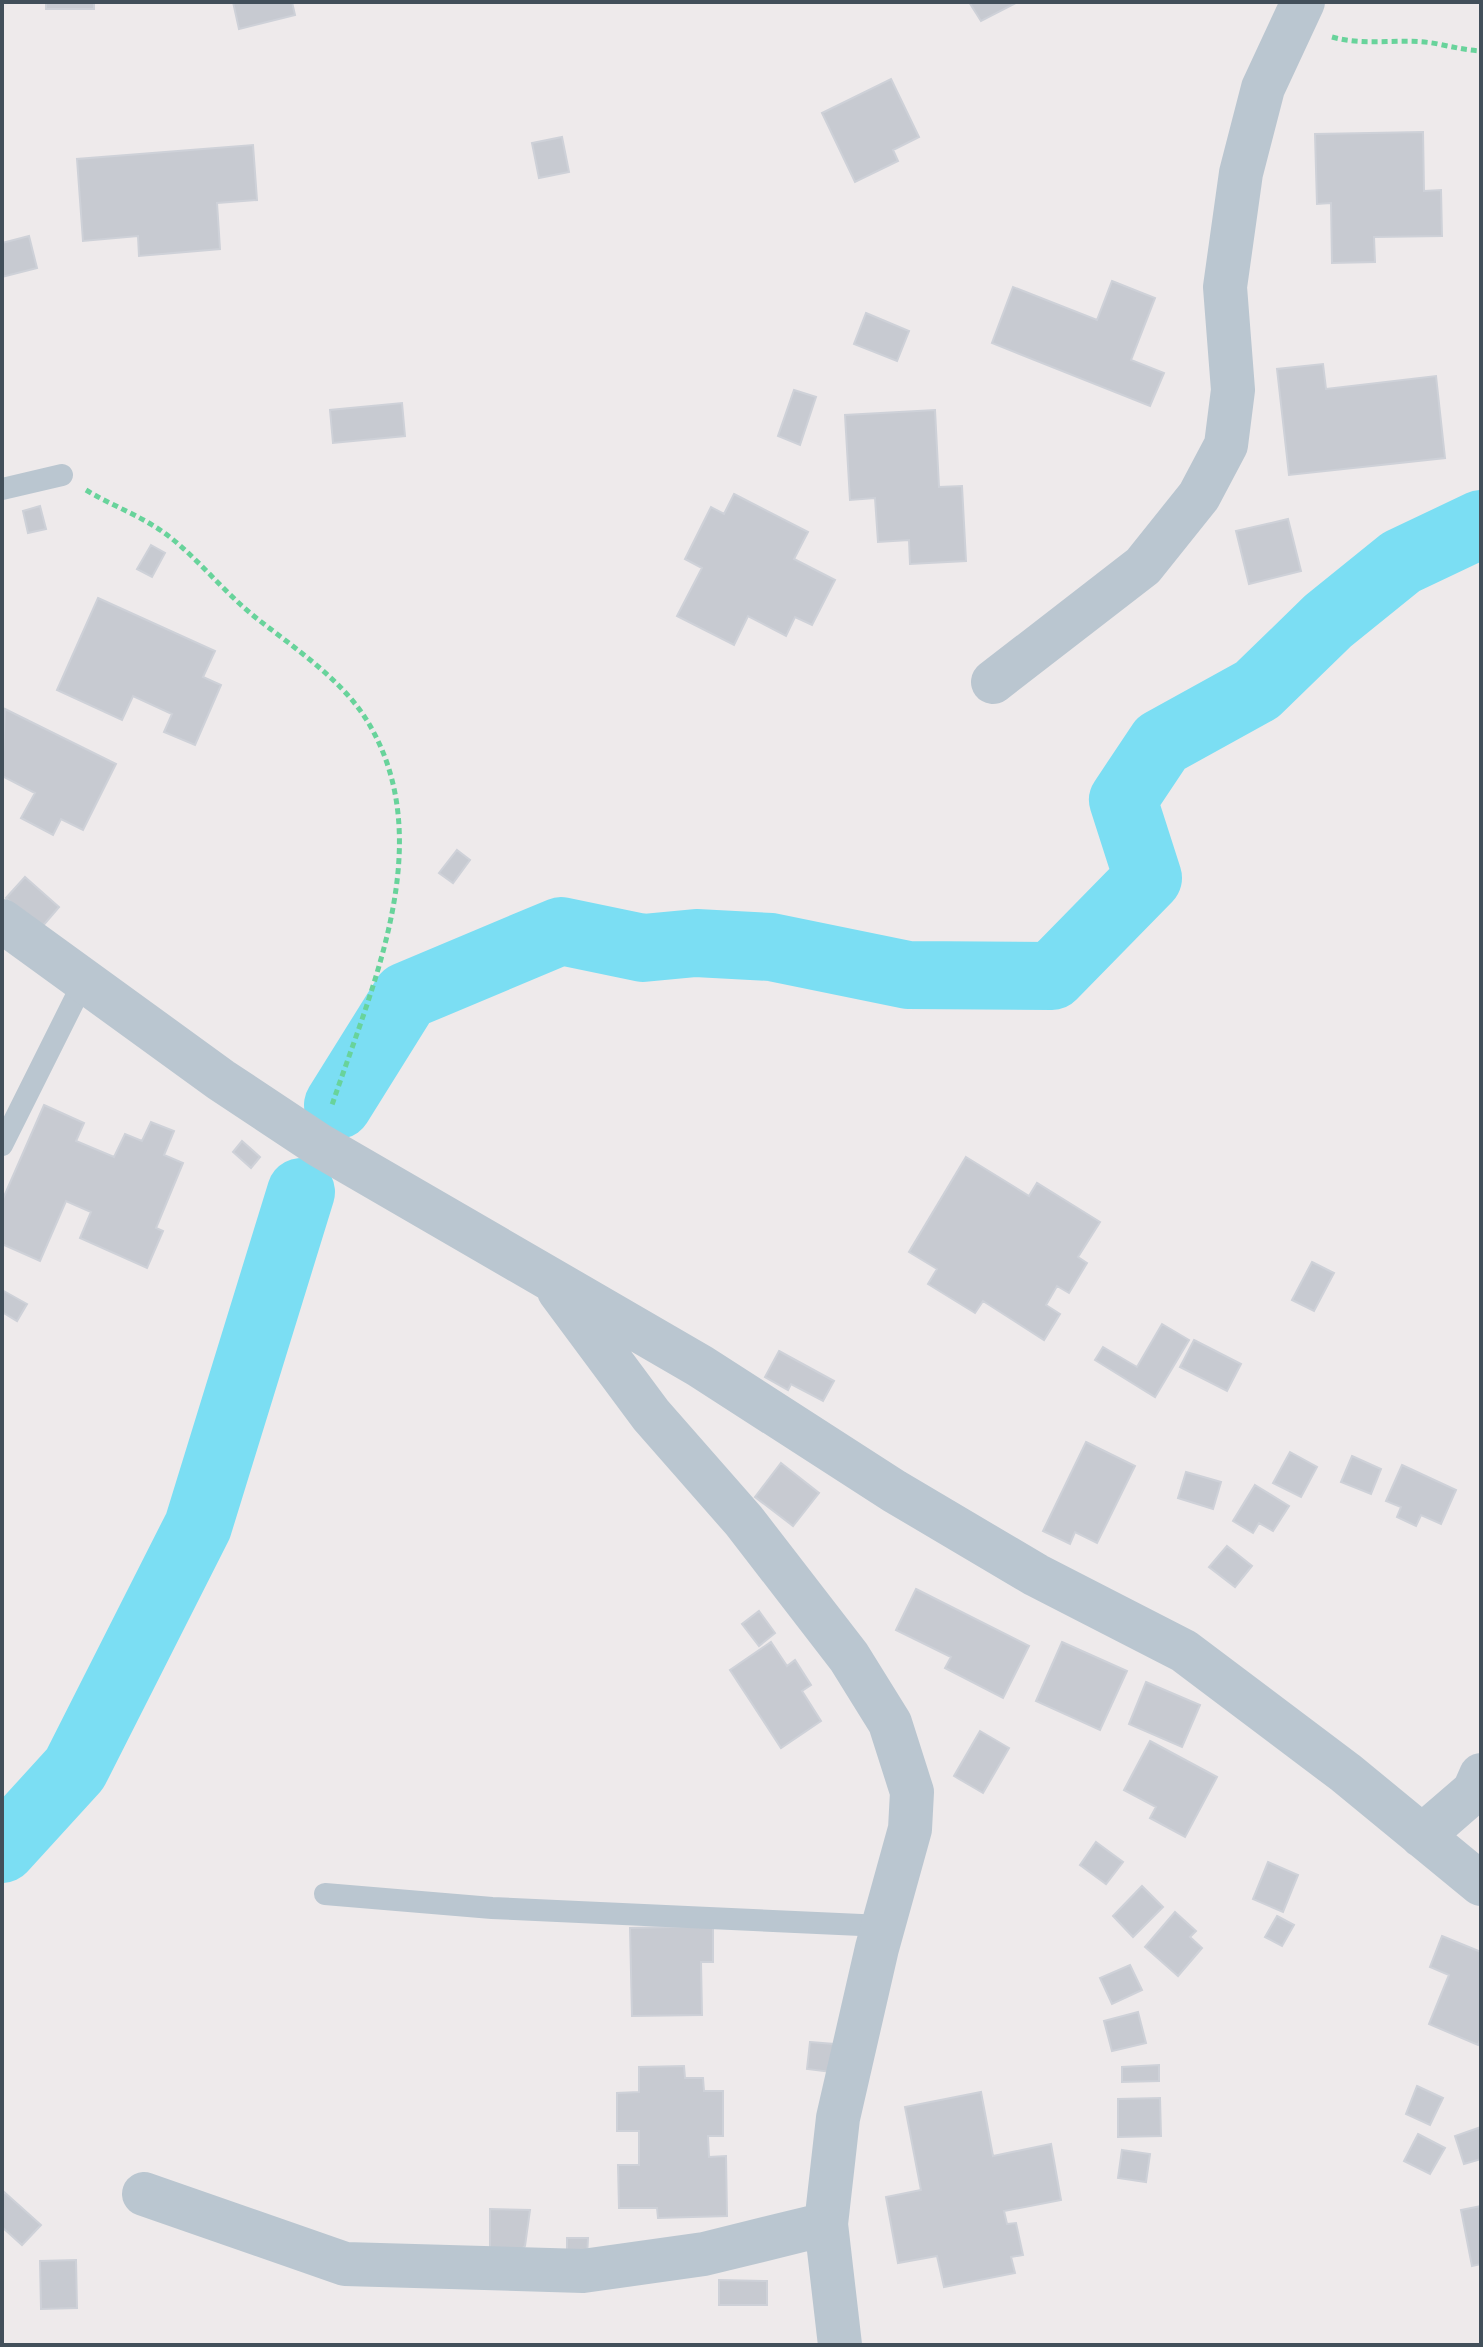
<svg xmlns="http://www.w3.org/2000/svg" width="1483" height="2347" font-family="Figtree,sans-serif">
<rect width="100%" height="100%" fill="#eeeaeb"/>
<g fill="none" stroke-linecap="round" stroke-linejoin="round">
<path stroke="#7bdef3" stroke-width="68" d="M338,1105L406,996L561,931L643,948L696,943L771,947L908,975L1052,976L1148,878L1123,800L1161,743L1257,690L1328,621L1401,562L1481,524
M2,1849L75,1769L198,1526L301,1192"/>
</g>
<path fill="#c7cad1" stroke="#ced1d8" stroke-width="2" d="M46,2H94V9H46Z
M233,2H292L295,15L239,29Z
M969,2H1018L981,21Z
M891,79L919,137L893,150L898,161L855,182L822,113Z
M1423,132L1424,191L1441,190L1442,236L1374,237L1375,262L1332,263L1331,203L1317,204L1315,134Z
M562,137L569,172L539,178L532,143Z
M253,145L257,200L217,203L220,249L139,256L138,236L83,241L77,159Z
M29,236L37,268L2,277V243Z
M1112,281L1155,298L1131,360L1164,373L1150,406L992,343L1013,287L1097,320Z
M866,313L909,331L897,361L854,344Z
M1323,364L1326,389L1436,376L1445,458L1289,475L1277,369Z
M794,390L816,397L800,445L778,436Z
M402,403L405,436L333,443L330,410Z
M935,410L939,487L962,486L966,561L910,564L909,540L878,542L875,498L850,500L845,415Z
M734,494L808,532L794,559L835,580L812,625L795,617L786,636L748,616L734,645L677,616L702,568L685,559L711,507L724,514Z
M40,506L46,529L28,533L23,511Z
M1288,519L1301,571L1249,584L1236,531Z
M151,545L165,553L152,577L137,569Z
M98,598L215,651L203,677L221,685L195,745L164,732L172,714L133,696L122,720L57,690Z
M5,709L116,764L83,830L61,819L53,835L21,818L35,793L2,776Z
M457,850L470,860L453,883L439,873Z
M25,877L59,907L41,928L6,898Z
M44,1105L84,1123L76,1141L114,1157L125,1134L142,1141L151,1122L174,1131L164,1155L183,1163L156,1228L163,1231L147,1268L80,1238L91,1212L66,1201L40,1261L2,1244V1201Z
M242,1141L260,1157L251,1168L233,1152Z
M966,1157L1029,1196L1037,1183L1100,1222L1078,1257L1087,1263L1069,1293L1057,1286L1046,1305L1060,1314L1044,1340L983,1301L975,1313L928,1284L937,1269L909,1252Z
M1312,1262L1334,1273L1314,1311L1292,1300Z
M2,1290L27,1304L17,1321L2,1312Z
M1162,1324L1189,1340L1155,1397L1095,1360L1103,1347L1137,1367Z
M1194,1340L1241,1364L1227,1391L1180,1367Z
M779,1351L834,1381L823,1401L791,1384L788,1390L765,1377Z
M1086,1442L1135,1466L1097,1543L1075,1532L1070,1544L1043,1531Z
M1290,1452L1317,1467L1301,1497L1273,1483Z
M1352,1456L1381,1469L1371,1494L1341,1482Z
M781,1463L819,1493L793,1526L755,1497Z
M1402,1465L1456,1490L1441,1524L1421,1515L1416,1526L1397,1517L1401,1507L1386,1501Z
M1186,1472L1221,1482L1213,1509L1178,1498Z
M1255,1485L1289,1506L1273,1531L1259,1523L1253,1533L1233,1521Z
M1227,1546L1252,1566L1235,1587L1209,1567Z
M916,1589L1029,1646L1003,1698L945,1668L951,1657L896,1630Z
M759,1611L775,1633L759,1646L742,1624Z
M771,1642L787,1666L795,1660L811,1685L802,1691L821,1721L781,1748L730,1670Z
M1062,1642L1127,1671L1100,1730L1036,1701Z
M1146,1682L1200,1705L1182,1747L1129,1724Z
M980,1731L1009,1748L983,1793L954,1776Z
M1150,1741L1217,1777L1185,1837L1150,1818L1156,1807L1124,1790Z
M1096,1842L1123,1862L1106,1884L1080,1865Z
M1268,1862L1298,1875L1283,1912L1253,1899Z
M1142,1886L1163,1907L1133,1937L1113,1916Z
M1175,1912L1196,1931L1190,1937L1202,1948L1178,1976L1145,1947Z
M1277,1916L1294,1925L1282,1946L1265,1937Z
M713,1926V1962H701L702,2015L632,2016L630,1928Z
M1442,1936L1481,1952V2037L1478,2045L1429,2024L1449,1975L1430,1967Z
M1130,1965L1142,1990L1112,2004L1100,1978Z
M1138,2012L1146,2043L1112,2051L1104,2021Z
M810,2042L834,2044L831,2072L807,2069Z
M1159,2065V2081L1122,2082V2067Z
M684,2066L685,2078H703L704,2091H723V2136H708L709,2157L726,2156L727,2216L658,2218L657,2208H619L618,2165H639V2131H617V2093L639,2092V2067Z
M1417,2086L1443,2098L1430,2125L1406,2114Z
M981,2092L993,2156L1051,2144L1061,2200L1004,2211L1007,2224L1016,2223L1023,2255L1011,2257L1015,2273L944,2287L937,2256L898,2263L886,2197L921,2190L905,2107Z
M1160,2098L1161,2136L1118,2137V2099Z
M1481,2127V2159L1464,2164L1455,2136Z
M1418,2134L1445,2148L1430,2174L1404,2161Z
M1122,2150L1150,2154L1146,2182L1118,2178Z
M3,2191L41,2225L22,2245L2,2227Z
M1481,2206V2264L1472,2266L1461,2210Z
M490,2209L530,2210L525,2246L511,2258L490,2257Z
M567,2238H588L587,2257H567Z
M76,2260L77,2308L41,2309L40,2261Z
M719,2280L767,2281V2305H719Z"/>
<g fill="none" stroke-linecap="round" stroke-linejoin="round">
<path stroke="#68d39b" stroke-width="5" stroke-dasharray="6 4" stroke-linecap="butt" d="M1332,37C1367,47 1403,37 1438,44C1453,47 1465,50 1481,51
M86,490C114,507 145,517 171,538C200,561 224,592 255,617C293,647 340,678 366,719C441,839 372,986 332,1105"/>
<path stroke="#bac6d0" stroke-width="22" d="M2,489L62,475
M2,1145L84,981
M325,1894L492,1908L883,1926"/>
<path stroke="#bac6d0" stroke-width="44" d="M993,682L1143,566L1199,496L1226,445L1233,390L1225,287L1241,173L1263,88L1303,2
M2,921L221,1080L319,1145L700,1366L894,1491L1036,1575L1184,1651L1346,1773L1481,1884
M559,1291L651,1415L744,1521L849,1657L890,1723L912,1792L910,1829L877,1948L838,2118L826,2224L840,2345
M1422,1836L1474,1791L1481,1775
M144,2194L345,2264L583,2271L704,2254L826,2224"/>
</g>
<rect width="1483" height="2347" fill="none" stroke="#424f5a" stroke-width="8"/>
</svg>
